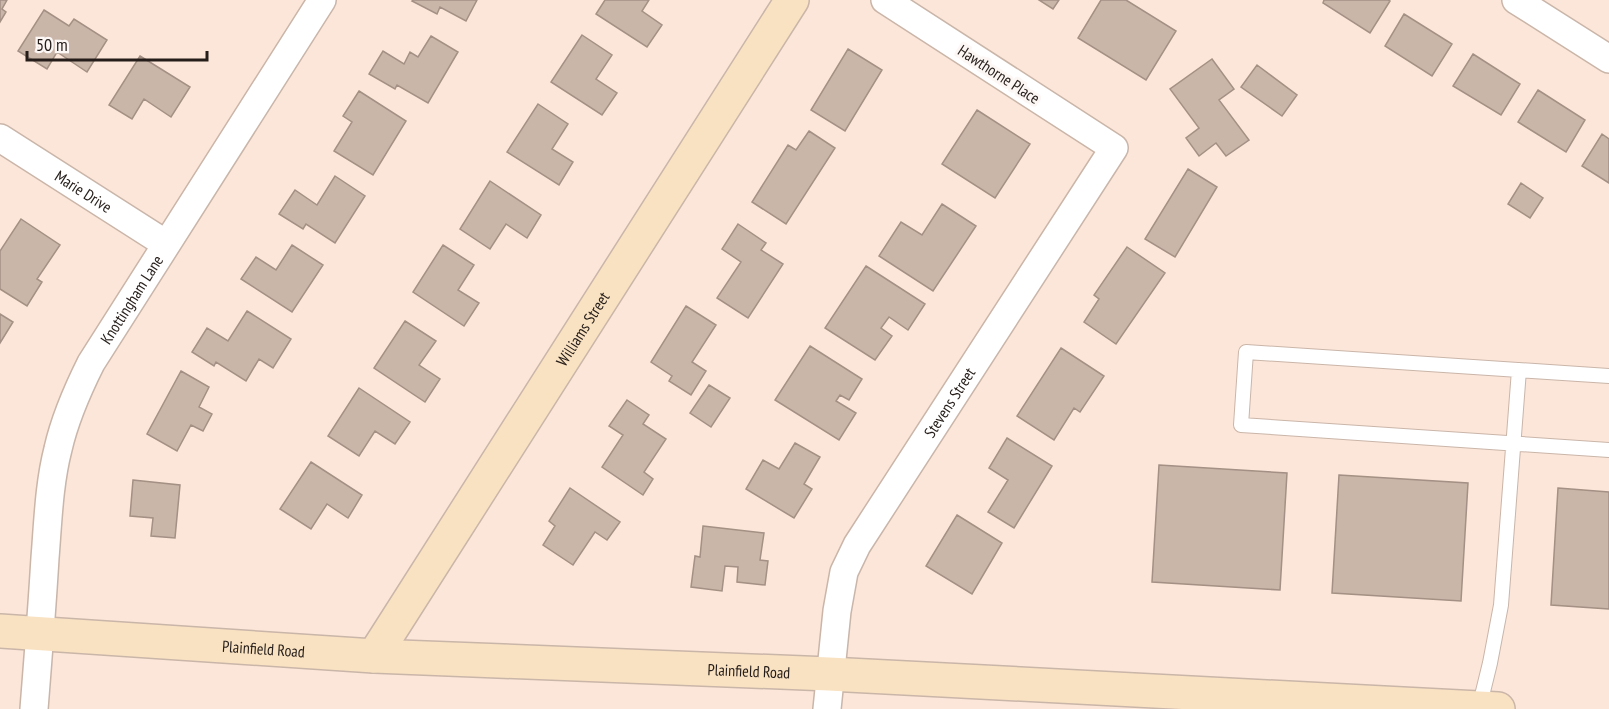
<svg xmlns="http://www.w3.org/2000/svg" width="1609" height="709" font-family="'PT Sans Narrow',sans-serif">
<rect width="100%" height="100%" fill="#fce6da"/>
<path fill="#cab5a9" stroke="#a49084" stroke-width="1.5" d="M0,0H7L2,9L6,12L0,22Z
M413,0H477L466,21L440,7L437,14L412,1Z
M605,0H649L642,11L662,25L647,47L596,14Z
M1039,0H1059L1053,9Z
M1101,0H1126L1176,31L1146,80L1078,38Z
M1324,0H1388L1390,1L1370,33L1323,3Z
M44,10L69,26L74,19L107,40L87,72L57,52L47,69L18,51Z
M1404,14L1452,44L1432,76L1385,46Z
M582,35L612,55L596,79L617,93L602,115L551,82Z
M431,36L458,52L428,103L397,85L395,89L369,74L383,51L404,64L410,52L418,57Z
M848,49L882,70L845,131L811,110Z
M1473,54L1520,84L1501,115L1453,86Z
M140,56L190,87L171,117L144,99L132,119L109,105Z
M1212,59L1234,89L1219,100L1249,140L1226,156L1216,143L1199,156L1186,138L1199,128L1170,89Z
M1257,65L1297,95L1282,116L1241,87Z
M1538,90L1585,120L1566,152L1518,122Z
M359,91L406,121L373,175L334,151L352,122L343,116Z
M538,104L568,124L552,149L573,162L559,185L507,152Z
M977,110L1030,144L995,198L942,164Z
M809,131L835,148L786,224L752,202L788,145L796,150Z
M1602,134L1609,139V183L1582,166Z
M1188,169L1217,187L1175,257L1145,239Z
M335,176L365,196L335,243L306,224L303,229L279,214L295,190L317,205Z
M490,181L541,215L527,238L506,224L490,249L460,229Z
M1521,183L1543,198L1530,218L1508,204Z
M942,204L976,226L933,291L879,256L901,222L922,235Z
M21,219L60,245L37,279L42,282L27,306L0,289V251Z
M738,224L766,243L761,250L783,264L748,318L717,298L741,262L722,249Z
M292,245L323,265L292,312L241,279L256,257L276,270Z
M443,245L474,265L458,290L479,303L464,326L413,292Z
M1127,247L1165,273L1116,344L1084,322L1099,299L1094,295Z
M866,266L925,304L908,330L889,317L881,328L892,336L875,360L825,328Z
M686,306L716,325L692,362L706,371L691,395L669,381L672,376L651,362Z
M247,311L291,339L273,368L259,359L246,381L216,362L214,366L192,352L207,328L228,341Z
M0,314L13,322L0,343Z
M405,321L436,341L419,365L440,379L425,402L374,368Z
M810,346L862,379L849,400L840,395L836,401L856,413L839,440L775,400Z
M1061,348L1104,376L1080,412L1074,408L1054,440L1017,416Z
M181,371L209,387L199,407L212,414L203,431L191,425L177,451L147,434Z
M709,385L730,398L711,427L690,413Z
M359,388L410,422L395,444L375,431L359,456L328,436Z
M627,400L649,415L643,424L666,439L644,472L653,479L643,495L602,467L623,435L609,426Z
M1007,438L1052,466L1014,528L988,512L1008,480L989,468Z
M795,443L820,457L804,484L812,489L794,518L746,489L763,460L779,469Z
M311,462L362,495L348,518L327,504L311,529L280,509Z
M1159,465L1287,473L1280,590L1152,582Z
M1339,475L1468,483L1461,601L1332,593Z
M133,480L180,485L175,538L151,536L153,518L130,516Z
M570,488L620,522L607,540L595,532L573,565L543,545L555,526L549,521Z
M1558,488L1609,492V609L1551,605Z
M957,515L1002,543L972,594L926,566Z
M703,526L764,533L760,560L768,561L765,585L737,582L738,567L725,566L722,591L691,587L695,556L700,557Z"/>
<g fill="none" stroke-linecap="round" stroke-linejoin="round">
<g stroke="#cab5a9" stroke-width="16">
<path id="lane" d="M1609,376L1246,352L1241,425L1609,450
M1479,708L1490,663L1501,605L1519,370"/>
</g>
<g stroke="#cab5a9" stroke-width="30">
<g id="street">
<path d="M1516,0L1609,59"/>
<path id="s1" d="M0,138L166,244"/>
<path id="s2" d="M34,709C38,659 42,608 45,558C48,521 49,484 58,449C65,418 77,391 91,363L322,0"/>
<path id="s3" d="M827,709L837,611L844,572L857,545L1114,148L885,0"/>
</g>
</g>
<g stroke="#cab5a9" stroke-width="36">
<g id="secondary">
<path id="s4" d="M0,631L374,656L829,674L1498,709"/>
<path id="s5" d="M374,656L792,0"/>
</g>
</g>
<use href="#lane" stroke="#fff" stroke-width="14"/>
<use href="#street" stroke="#fff" stroke-width="27"/>
<use href="#secondary" stroke="#f9e2c2" stroke-width="33"/>
</g>
<g text-anchor="middle" stroke-width="6" stroke-linejoin="round" paint-order="stroke">
<g font-size="16" fill="#251d19" stroke="#fcf7f5">
<text transform="translate(999 74) rotate(33)" y="6">Hawthorne Place</text>
<text dy="6" stroke="none"><textPath href="#s1" startOffset="99">Marie Drive</textPath></text>
<text dy="6" stroke="none"><textPath href="#s2" startOffset="429">Knottingham Lane</textPath></text>
<text dy="6" stroke="none"><textPath href="#s5" startOffset="388">Williams Street</textPath></text>
<text dy="6" stroke="none"><textPath href="#s3" startOffset="338">Stevens Street</textPath></text>
<text dy="6" stroke="none"><textPath href="#s4" startOffset="264">Plainfield Road</textPath></text>
<text dy="6" stroke="none"><textPath href="#s4" startOffset="750">Plainfield Road</textPath></text>
</g>
</g>
<path d="M27 51v9h180v-9" fill="none" stroke="#251d19" stroke-width="3"/>
<text x="36" y="51" font-size="18" fill="#251d19" stroke="#fcf7f5" stroke-width="4.5" paint-order="stroke">50 m</text>
</svg>
